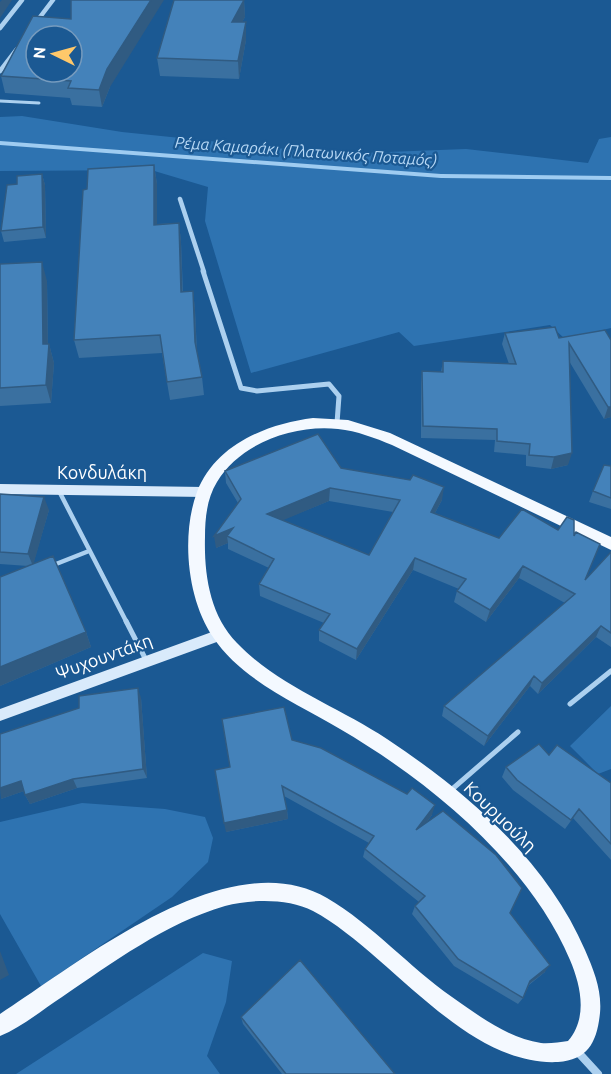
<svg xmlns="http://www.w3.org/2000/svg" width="611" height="1074" font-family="Ubuntu,sans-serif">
<rect width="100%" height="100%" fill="#1b5993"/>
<path fill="#2e73b1" d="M22,116L122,132L335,154L466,149L588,163L599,139L611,137V328L565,339L550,325L414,346L399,332L251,373L205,221L208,187L151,170L0,171V117Z
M611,706V769L598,774L570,746Z
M82,803L165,809L205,817L213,838L208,862L172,897L41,986L0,914V822Z
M203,953L232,961L226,1002L207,1056L220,1074H16Z"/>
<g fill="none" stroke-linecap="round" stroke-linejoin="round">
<path fill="#9fccf1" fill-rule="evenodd" d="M0,141L441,174L611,176V180L441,178L0,145Z"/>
<path stroke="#acd0ef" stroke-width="3" d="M0,101L39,103"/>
<path stroke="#acd0ef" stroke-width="4.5" d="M59,491L127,623
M51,566L89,551"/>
<path stroke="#acd0ef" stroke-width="5" d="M126,621L147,662
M570,704L611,671
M450,791L518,732"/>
<path stroke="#acd0ef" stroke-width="4.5" d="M37,21L53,0
M0,28L22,0
M0,71L17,49
M180,199L204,272"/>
<path stroke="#acd0ef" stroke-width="5" d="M203,271L241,388L257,391L329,384L339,396L337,423"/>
<path stroke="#acd0ef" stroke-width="8" d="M576,1050L598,1074"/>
<path fill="#d9eafb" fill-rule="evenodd" d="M0,484L204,487L210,492L204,497L0,494Z
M220,629L225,631L226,635L225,639L0,721V709Z"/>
<path fill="#f4f9ff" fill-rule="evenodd" d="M313,418L348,420L390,433L611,537V550L392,445C375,438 357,431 338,429C295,424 240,443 217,482C207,498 205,518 205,537C204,575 210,615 237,643C278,686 339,707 387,739C467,792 547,861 585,950C594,971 602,990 600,1013C597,1042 588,1060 558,1062C465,1067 388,951 313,911C288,898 251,899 225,906C166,923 112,963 62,997C42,1010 22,1027 0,1036V1014C80,962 229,840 327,898C373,925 409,967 452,997C479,1016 508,1038 541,1043C549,1044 560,1042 568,1041C588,1018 581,986 570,960C529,863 429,781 340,729C297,703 242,681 213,637C187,599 181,535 197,492C215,445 266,424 313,418Z"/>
</g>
<path fill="#3a70a0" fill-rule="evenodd" d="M174,0H244L245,17L242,22H246V40L239,79L160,76L157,58Z
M33,16L110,87L102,107L72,105L70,98L5,93L1,76Z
M154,165L157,184V224L179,223L181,242L183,292L193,291L195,310L197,352L202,377L204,395L170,400L162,353L79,358L74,340L87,189Z
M42,174L45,185L46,238L4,242L1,231L17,184Z
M0,264L47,281L48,344H49L54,363L51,403L0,406Z
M505,333L559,338L611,340V417L604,419L569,361L568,465L551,469L526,466V455L494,452L495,440L421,438V383L422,371L441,372L443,361L509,364L502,344Z
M611,466V509L589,502L593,491Z
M341,468L442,500L435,513L499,538L558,530L574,536L585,580L611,552V647L596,637L538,694L530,686L484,746L442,716L444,706L565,603L519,578L486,622L454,602L457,591L459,589L413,570L356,660L319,641V630L324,623L260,596L259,584L269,568L228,549V543L216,548L238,503L226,483L225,471ZM329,501L393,512L369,555L282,520Z
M0,494L49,510L33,564L86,632L91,647L0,686V577L28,566L0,564Z
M141,698L147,778L77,788L30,804L25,795L24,791L1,799L0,734L79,708Z
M292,740L432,815L426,823L510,913L545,972L529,985L523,998L518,1004L454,966L412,914L415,906L419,902L363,857L365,849L369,843L284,796L287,810L288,819L226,832L230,767Z
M549,755L611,783V860L573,818L565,829L513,790L502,777L506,767Z
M241,1017L395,1074H282L243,1024Z"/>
<path fill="#305b82" d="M2,0H12L0,18V2Z
M151,0H164L110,87L102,107L99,90L107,69Z
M244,0L245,17L233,40L232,22Z
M246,22V40L239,79L238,61Z
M154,165L157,184V243L154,225Z
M42,174L45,185L46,238L43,227Z
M179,223L181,242L183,310L181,292Z
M42,262L47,281L48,353L49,344L54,363L51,403L46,385L43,344Z
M193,291L195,310L197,361L195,342Z
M608,407H611V417L604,419Z
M572,453L568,465L551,469L554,457Z
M444,487L442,500L429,524L431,512Z
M330,488L329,501L267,527V514Z
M44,497L49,510L33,566L28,554Z
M233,528L227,536L228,543L216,548L214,536Z
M415,558L413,570L356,660L357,649Z
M523,566L519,578L486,622L490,610Z
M601,626L596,637L538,694L542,683Z
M86,632L91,647L0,686V667Z
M534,676L530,686L484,746L488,736Z
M138,688L141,698L147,778L143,769Z
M73,779L77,788L30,804L25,795Z
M21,781L27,790L1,799L0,788Z
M435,805L432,815L414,839L416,830Z
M287,810L288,819L226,832L224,823Z
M0,951L9,975L0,980Z
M550,965L545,972L525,987L530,981Z"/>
<path fill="#4482ba" stroke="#305b82" stroke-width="1.5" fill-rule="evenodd" d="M71,0H151L107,69L99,90L68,88L71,81L1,76L33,16L71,19ZM36,36H72V72H36Z
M174,0H244L232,22H246L238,61L157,58Z
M154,165V225L179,223L181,292L193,291L195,342L202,377L167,382L160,335L74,340L83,190L87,189L88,169Z
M42,174L43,227L1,231L7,185L17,184V176Z
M42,262L43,344H49L46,385L0,388V264Z
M555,327L559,338L605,330L611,340V407H608L569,343L572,453L554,457L529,455L530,444L497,441V429L423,426L422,371L443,372V361L516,364L505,333Z
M318,434L341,468L410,480L413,475L444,487L431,512L499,538L522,509L558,530L567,517L574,520V536L576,532L600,544L585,580L611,552V633L601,626L542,683L534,676L488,736L444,706L575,594L523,566L490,610L457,591L466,579L415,558L357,649L319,630L330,614L259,584L274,559L227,536L233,528L214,536L241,499L225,471ZM330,488L400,500L369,555L267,514Z
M604,465L611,466V498L593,491Z
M0,494L44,497L28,554L0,552Z
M53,556L86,632L0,667V577Z
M138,688L143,769L73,779L25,795L21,781L0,788V734L79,708V696Z
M284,707L292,740L321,748L407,794L412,788L435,805L416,830L443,811L496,855L522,888L510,913L550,965L530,981L523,998L458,959L415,906L425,896L365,849L374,836L282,786L287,810L224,823L215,770L230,767L222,719Z
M539,744L549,755L557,745L611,783V844L579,809L571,820L517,780L506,767Z
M300,960L395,1074H286L241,1017Z"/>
<g text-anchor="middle" stroke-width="4.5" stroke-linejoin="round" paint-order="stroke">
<g font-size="16" font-style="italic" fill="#b8d9f6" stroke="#1b5993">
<text transform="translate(306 151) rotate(4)" y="6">Ρέμα Καμαράκι (Πλατωνικός Ποταμός)</text>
</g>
<g font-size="18" fill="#fff" stroke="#1b5993">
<text x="102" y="479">Κονδυλάκη</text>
<text transform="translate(104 657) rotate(-20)" y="6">Ψυχουντάκη</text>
<text transform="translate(500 817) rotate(44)" y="6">Κουρμούλη</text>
</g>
</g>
<g transform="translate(54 54) rotate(275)"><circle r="28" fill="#1b5993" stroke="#769bbe" stroke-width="1.5"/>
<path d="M0-4.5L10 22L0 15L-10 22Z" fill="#ffc86a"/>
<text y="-9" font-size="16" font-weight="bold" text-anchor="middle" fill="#ffffff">N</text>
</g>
</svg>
